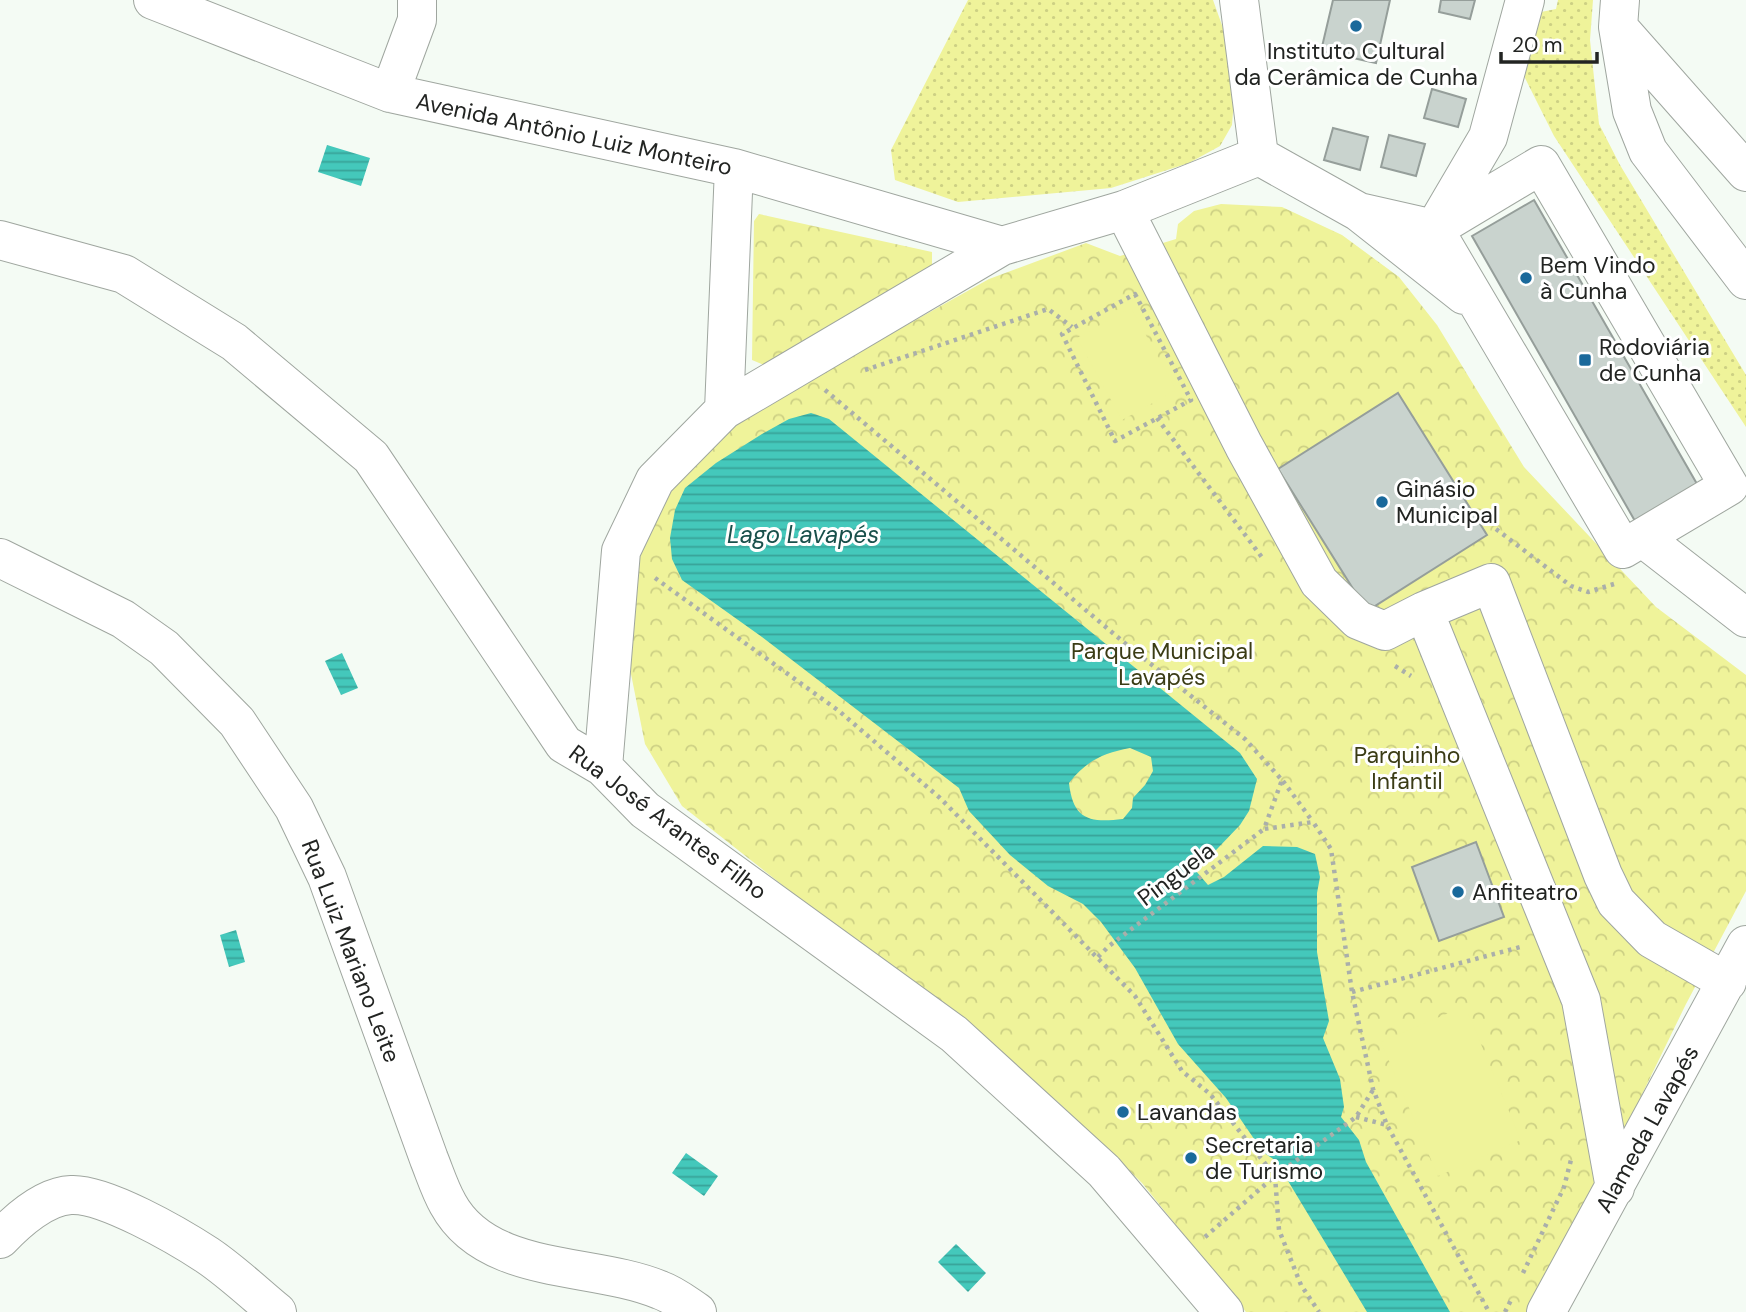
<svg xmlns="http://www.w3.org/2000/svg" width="1746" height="1312" font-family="'DM Sans',sans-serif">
<defs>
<pattern id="grass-dots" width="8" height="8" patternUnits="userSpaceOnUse" patternTransform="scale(1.75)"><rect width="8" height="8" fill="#eff39a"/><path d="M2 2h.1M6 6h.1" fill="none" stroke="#cdd084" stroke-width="1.8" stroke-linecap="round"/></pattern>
<pattern id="park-crowns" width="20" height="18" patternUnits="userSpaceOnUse" patternTransform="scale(1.75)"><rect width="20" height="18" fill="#eff39a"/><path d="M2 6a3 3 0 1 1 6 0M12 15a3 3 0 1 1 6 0" fill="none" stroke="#cdd084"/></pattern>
<pattern id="water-rules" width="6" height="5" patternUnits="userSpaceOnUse" patternTransform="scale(1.75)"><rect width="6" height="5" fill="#44c8bb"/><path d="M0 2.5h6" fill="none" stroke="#38a298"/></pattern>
</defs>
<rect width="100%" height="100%" fill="#f4fbf4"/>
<path fill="url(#grass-dots)" d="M968,0H1213L1228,42L1234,99L1232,125L1220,146L1189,163L1111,188L958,202L895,180L891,150Z
M1558,0H1593L1590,40L1599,124L1620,165L1746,375V427L1554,136L1522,72L1531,14L1556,9Z"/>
<path fill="url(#park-crowns)" d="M1221,204L1282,207L1342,235L1399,277L1437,325L1524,467L1656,607L1746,675V891L1686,1004L1594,1193L1527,1312H1246L1142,1183L1058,1102L682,806L645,744L626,649L633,554L655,511L713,433L989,279L1086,243L1120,256L1176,239L1178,224L1194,211Z
M759,214L932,252V266L764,365L752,360L754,221Z"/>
<path fill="#eff39a" d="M1131,308L1176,390L1122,420L1077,338Z
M1465,1006L1521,1140L1438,1176L1381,1042Z"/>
<path fill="url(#water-rules)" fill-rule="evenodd" d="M327,145L370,158L361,186L318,172Z
M811,413L829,419L1240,753L1257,779L1249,811L1240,825L1196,871L1208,885L1224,877L1263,846L1297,847L1315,854L1320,877L1317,893V952L1329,1021L1323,1038L1340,1079L1344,1107L1341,1117L1359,1140L1366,1162L1450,1312H1367L1276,1161L1263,1152L1226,1098L1178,1044L1135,968L1101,922L1083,904L1048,886L1010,855L969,811L959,788L762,637L682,580L672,559L670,538L675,510L685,488L716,463L762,434L789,419ZM1130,748L1151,757L1153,771L1145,785L1133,798L1132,808L1123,819C1090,823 1073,820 1069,783C1086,761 1103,753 1130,748Z
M342,653L358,688L341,695L325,661Z
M236,930L245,962L229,967L220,935Z
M686,1153L718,1176L704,1196L672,1173Z
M956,1244L986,1273L968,1292L938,1262Z"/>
<path fill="#c9d3ce" stroke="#959e9a" stroke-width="2" d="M1333,0H1390L1376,63L1321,51Z
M1441,0H1475L1470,19L1439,12Z
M1432,89L1466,99L1458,127L1424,118Z
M1333,128L1368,137L1360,170L1324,160Z
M1389,135L1425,144L1416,176L1381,167Z
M1534,200L1697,484L1635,521L1472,236Z
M1398,393L1487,535L1367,611L1278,469Z
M1476,842L1504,917L1439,941L1412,867Z"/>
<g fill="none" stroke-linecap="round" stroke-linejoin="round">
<g stroke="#9fa69f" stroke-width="40">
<path id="minor" d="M153,0L390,93L734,168L1002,246
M1239,0L1259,156
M1620,0L1618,27L1632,111L1648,151L1746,280
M1618,27L1746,172
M390,93L417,20V0
M1541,165L1729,486L1623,549L1434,229Z
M1124,210L1244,446L1319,582L1358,620L1385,631L1424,611
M0,240L124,274L234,342L371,457L564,744L603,767L645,810L954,1034L1104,1171L1224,1312
M1464,295L1359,212L1434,229L1488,137L1525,0
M724,410L734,168
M1643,538L1746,618
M0,558L123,619L164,648L237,722L294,808L327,877L429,1159C435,1174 440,1190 448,1204C487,1276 594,1262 660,1290C674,1295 685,1304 697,1312
M603,767L621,551L655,480L724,410L1002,246L1124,210L1259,156L1359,212
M1615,1188L1581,1000L1424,611L1491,583L1603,875L1616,902L1652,939L1727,982
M0,1239C17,1221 45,1196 71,1195C104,1193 178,1236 207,1255C231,1271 254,1293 277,1312
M1546,1312L1746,945"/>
</g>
<path stroke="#aaafaa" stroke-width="4.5" stroke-dasharray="3.5 5" stroke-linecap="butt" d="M1135,294L1191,400L1115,441L1062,334Z
M865,370L1048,309L1072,327
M825,390L1127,645L1245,739L1282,780L1264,829L1313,822L1331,849L1352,992L1373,1089L1387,1125L1489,1312
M1157,418L1264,560
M1496,529L1571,586L1588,592L1614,584
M655,578L839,711L940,798L1135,996L1182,1071L1210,1094L1275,1176L1279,1230L1301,1285L1319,1312
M1395,666L1411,676
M1283,781L1313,822
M1098,957L1109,946L1264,829
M1352,992L1524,946
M1356,1117L1387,1125
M1205,1237L1275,1176L1356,1117L1373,1090
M1523,1273L1564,1187L1572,1156
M1505,1312L1511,1300"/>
<use href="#minor" stroke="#fff" stroke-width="38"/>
</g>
<g fill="#1a699b" stroke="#fff" stroke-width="2.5">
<circle cx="1356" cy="26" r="7"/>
<circle cx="1526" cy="278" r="7"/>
<rect x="1578" y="353" width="14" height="14" rx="3.5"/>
<circle cx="1382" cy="502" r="7"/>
<circle cx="1458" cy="892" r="7"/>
<circle cx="1123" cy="1112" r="7"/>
<circle cx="1191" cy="1158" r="7"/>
</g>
<g text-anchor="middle" stroke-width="6" stroke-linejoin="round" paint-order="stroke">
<g font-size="23" fill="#222422" stroke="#fff" text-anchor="start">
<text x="1356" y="59" text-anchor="middle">Instituto Cultural<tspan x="1356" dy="26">da Cerâmica de Cunha</tspan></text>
<text x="1540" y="273">Bem Vindo<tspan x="1540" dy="26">à Cunha</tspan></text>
<text x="1599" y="355">Rodoviária<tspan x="1599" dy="26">de Cunha</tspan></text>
<text x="1396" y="497">Ginásio<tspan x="1396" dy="26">Municipal</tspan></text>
<text x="1472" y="900">Anfiteatro</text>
<text x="1137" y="1120">Lavandas</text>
<text x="1205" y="1153">Secretaria<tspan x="1205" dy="26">de Turismo</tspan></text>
</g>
<g font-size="23" fill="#222422" stroke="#fff">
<text transform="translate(574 134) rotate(12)" y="8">Avenida Antônio Luiz Monteiro</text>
<text transform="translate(668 822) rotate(37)" y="8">Rua José Arantes Filho</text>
<text transform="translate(1176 874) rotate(-37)" y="8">Pinguela</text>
<text transform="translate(351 951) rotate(69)" y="8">Rua Luiz Mariano Leite</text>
<text transform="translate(1647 1129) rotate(-61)" y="8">Alameda Lavapés</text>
</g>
<g font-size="23" fill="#3b3c15" stroke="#fff">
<text x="1162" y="659">Parque Municipal<tspan x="1162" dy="26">Lavapés</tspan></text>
<text x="1407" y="763">Parquinho<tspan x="1407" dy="26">Infantil</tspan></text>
</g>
<g font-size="24" font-style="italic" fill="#19504b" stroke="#fff">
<text x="803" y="543">Lago Lavapés</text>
</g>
</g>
<path d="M1501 52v10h96v-10" fill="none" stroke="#222422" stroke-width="3.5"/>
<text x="1512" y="52" font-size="21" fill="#222422" stroke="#ffffff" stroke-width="5" paint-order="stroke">20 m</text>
</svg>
